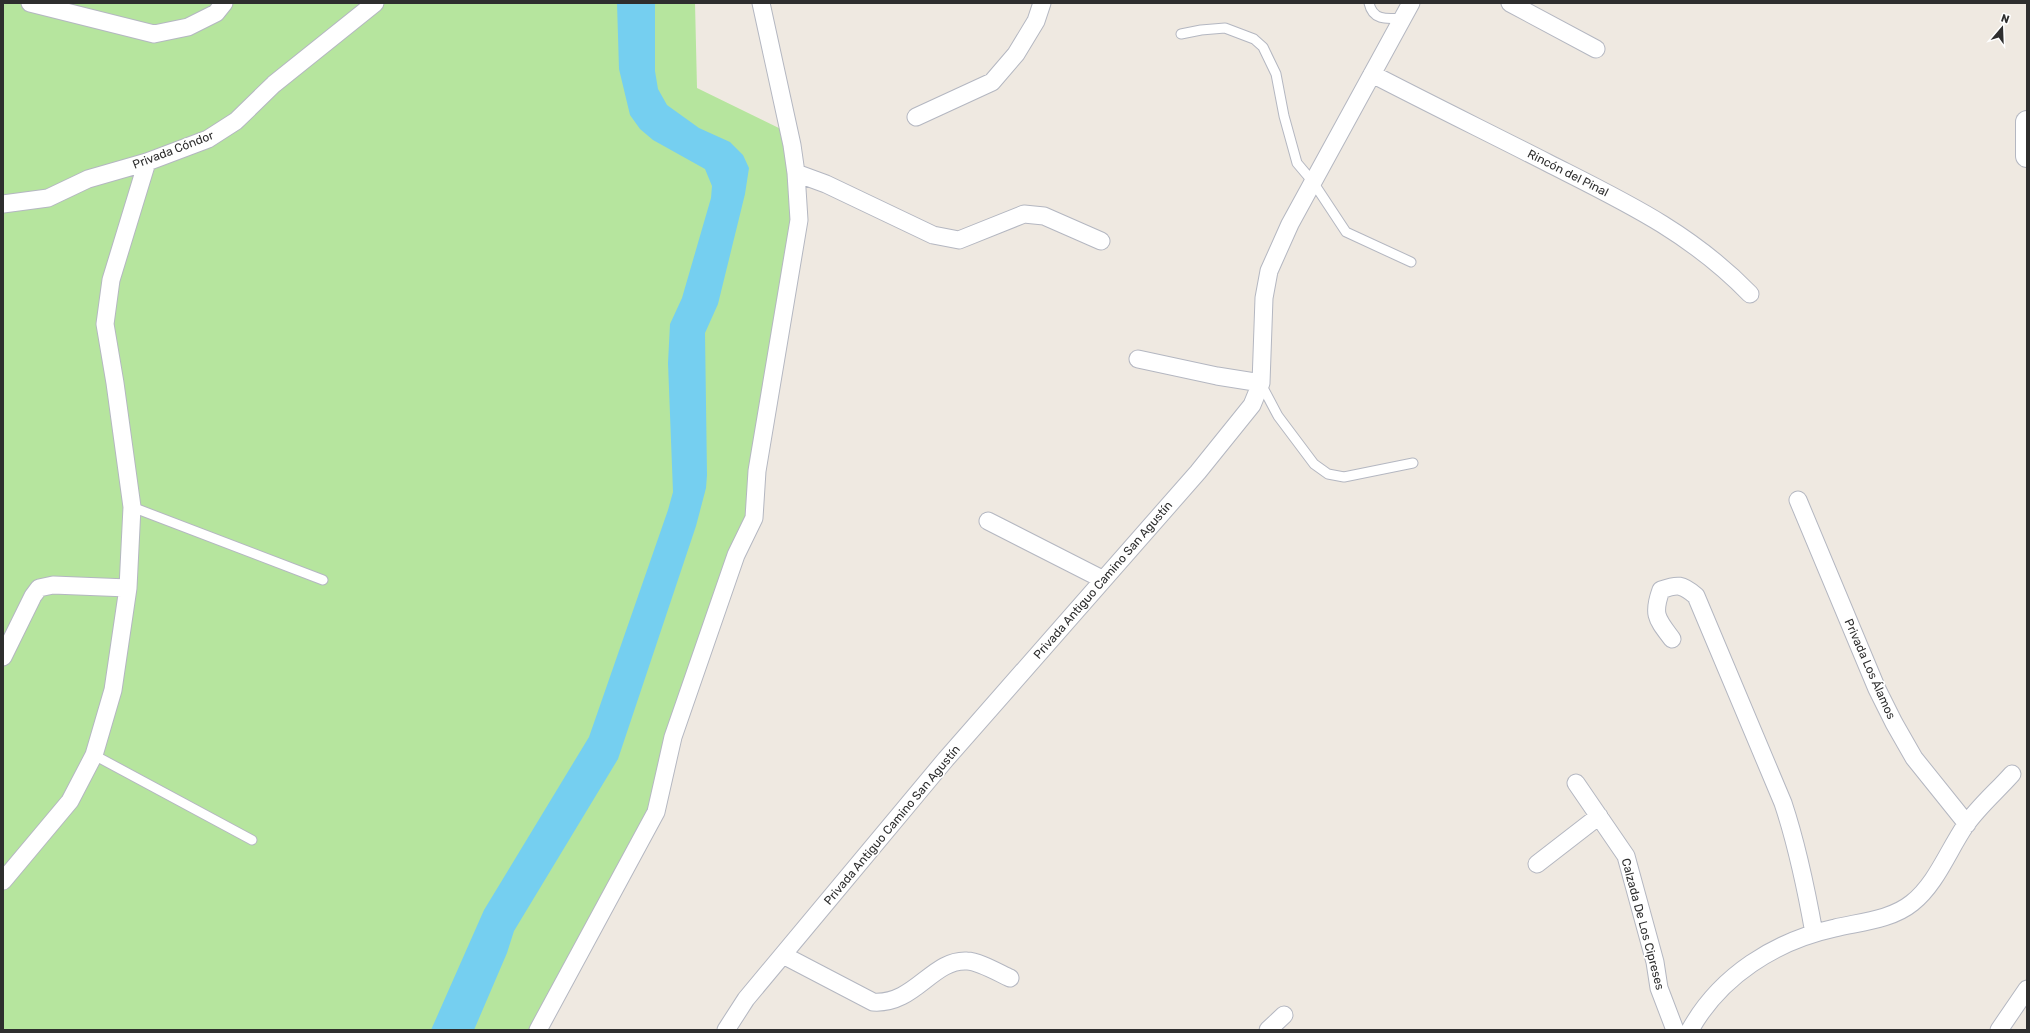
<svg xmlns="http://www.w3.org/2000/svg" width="2030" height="1033" font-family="Rubik,sans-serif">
<rect width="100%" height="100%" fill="#efe9e1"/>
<path fill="#b6e59e" d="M3,3H695L697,88L789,133L796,173L754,518L656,812L538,1030H3Z"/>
<path fill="#75cff0" d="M617,3H655V71L658,89L667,105L699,128L730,142L743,155L749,168L745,194L718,304L705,333L707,475L706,488L696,526L618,759L514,931L507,953L474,1030H431L484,910L589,737L668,510L673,492L668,363L670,324L682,298L711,198L712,186L705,169L653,140L640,129L630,115L619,69Z"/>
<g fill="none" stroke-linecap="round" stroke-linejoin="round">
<g stroke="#b4b7c1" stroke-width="11">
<path id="lane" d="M1369,3C1373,21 1387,19 1402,18
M1181,34L1201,30L1225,28L1254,39L1263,47L1276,74L1284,116L1297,163L1313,182L1346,232L1411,262
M1261,384L1278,416L1314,464L1328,474L1344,477L1413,463
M132,507L323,580
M94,755L252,840"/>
</g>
<g stroke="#b4b7c1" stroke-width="19">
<path id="street" d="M30,3L154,34L188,27L216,13L224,3
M1510,3L1596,49
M1372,74C1430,104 1489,133 1548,163C1623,201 1690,232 1750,294
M916,117L992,82L1016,54L1036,21L1042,3
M796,173L826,184L933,235L959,240L1024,214L1044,216L1101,241
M3,204L48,198L88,179L147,162L208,139L236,121L274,84L375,3
M1138,359L1217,376L1261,383
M1798,500L1877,689L1894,723L1914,758L1967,824
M988,521L1102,579
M1672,639C1657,619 1652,615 1661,590C1678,584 1682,584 1696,596L1783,803C1797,845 1806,888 1814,933
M3,657L33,596L39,588L53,585L128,588
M1576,783L1626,856L1655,962L1659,988L1675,1030
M1537,864L1599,816
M3,881L70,801L94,755L113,690L128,588L132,507L115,383L105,324L111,280L147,162
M783,955L873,1002C915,1005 932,959 967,961C978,961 999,973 1010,978
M538,1030L656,812L673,737L736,555L754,518L757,471L799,220L796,173L792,145L761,3
M726,1030L746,999L946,759L1198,472L1252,405L1261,383L1264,298L1269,271L1290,224L1411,3
M1268,1030L1284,1015
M1690,1030C1720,976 1775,941 1835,928C1860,922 1891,920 1912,903C1936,884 1948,851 1965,826C1978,807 1997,791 2012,774
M1999,1030L2027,989"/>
</g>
<g stroke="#b4b7c1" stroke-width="24">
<path id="secondary" d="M2027,122V156"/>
</g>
<use href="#lane" stroke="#fff" stroke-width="9"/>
<use href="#street" stroke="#fff" stroke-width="17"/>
<use href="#secondary" stroke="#fff" stroke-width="22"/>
</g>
<g text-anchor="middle" stroke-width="3.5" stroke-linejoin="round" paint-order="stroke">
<g font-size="12" fill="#2e2e2e" stroke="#fff">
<text transform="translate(173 150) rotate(-21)" y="4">Privada Cóndor</text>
<text transform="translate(1568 173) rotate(27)" y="4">Rincón del Pinal</text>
<text transform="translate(1103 580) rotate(-49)" y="4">Privada Antiguo Camino San Agustín</text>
<text transform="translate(1870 669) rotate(66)" y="4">Privada Los Álamos</text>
<text transform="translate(892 825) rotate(-50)" y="4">Privada Antiguo Camino San Agustín</text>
<text transform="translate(1643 924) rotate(75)" y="4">Calzada De Los Cipreses</text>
</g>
</g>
<rect width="2030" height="1033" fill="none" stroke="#2e2e2e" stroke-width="8"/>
<g transform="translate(2002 28) rotate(19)" stroke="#ffffff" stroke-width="3" paint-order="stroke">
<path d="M0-3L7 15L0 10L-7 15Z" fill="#2e2e2e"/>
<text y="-6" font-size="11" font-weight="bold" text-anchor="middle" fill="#2e2e2e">N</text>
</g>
</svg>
